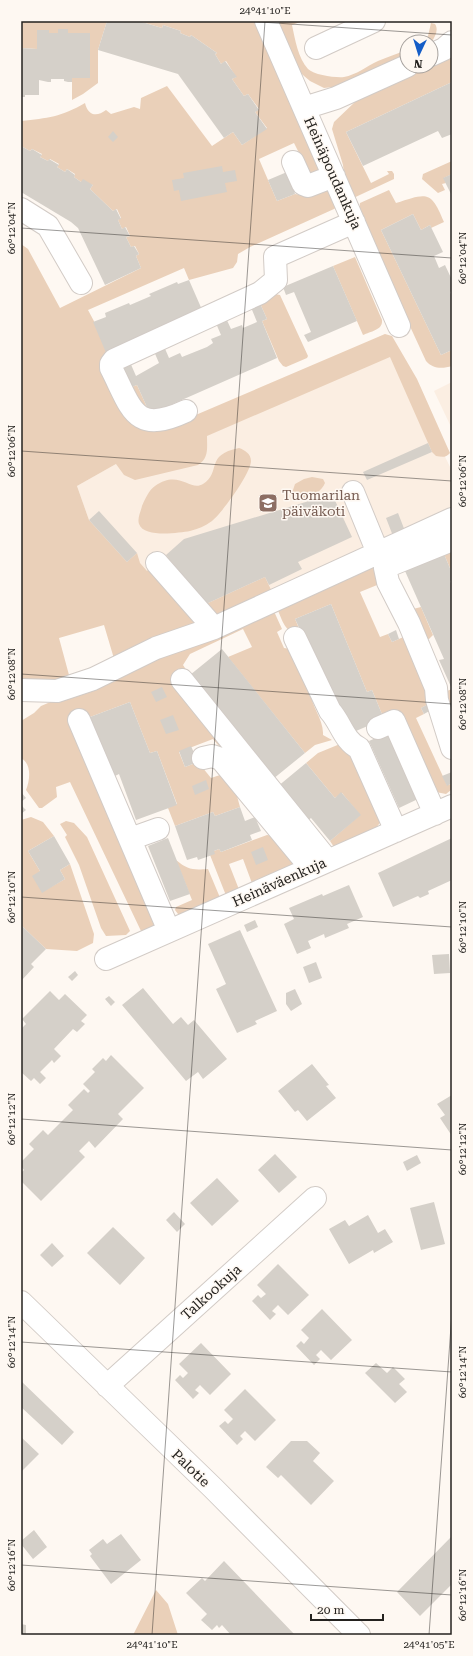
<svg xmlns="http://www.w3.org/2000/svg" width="473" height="1656" font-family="'Roboto Serif',serif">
<rect width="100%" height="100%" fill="#fef8f2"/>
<path fill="#fbeee2" d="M385,334L452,471V535L195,642L89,520L77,486L116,464Z
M452,382V429L434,391Z"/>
<path fill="#ead0b9" d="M21,21H107L98,50V83L83,94L72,100V78H90V33H68V29H58V33H49V30H37V49L21,48Z
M143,21H257L325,170L310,175L294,143L259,159L277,201L295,194C306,197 317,191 327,187L339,205L334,209L250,247L238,254L237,262L233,268L189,280L184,268L88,310L149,424L198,414L385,334L392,336L417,379L450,453C446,458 442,457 436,456L432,452L390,357L207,436C207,448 209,458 198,465L135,480L124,475L116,464L77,486L89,520L127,562L137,553L140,563L147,571L149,569L198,625L115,662L104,625L59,638L69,675L59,682L21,683V244L28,249L60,308L141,268L136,256L139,254L135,246L131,247L126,237L130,236L126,227L122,229L118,220L121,218L117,209L113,211L90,189L93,185L81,182L74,177L75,174L67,169L65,172L57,167L59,164L50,159L48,161L40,157L42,154L32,149L30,151L21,146V121C48,118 61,117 85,103C88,116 97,117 106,110L111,114L134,107L140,109L141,98L167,86L212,146L233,132L242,145L267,128L255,112L259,109L248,94L244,96L232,79L236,77L226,61L221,64L215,54L217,53L191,35L190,37L180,33L181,31L163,25L162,28L142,22Z
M274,21H303L292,25C295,39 298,58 308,69C314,75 336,78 344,77C356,75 367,66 378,61C387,57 397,54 407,50V60L341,86L324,88L310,81L297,70Z
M431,23L435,24C439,30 435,37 431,43L424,42L428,36Z
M448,57L452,59V82L346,132L371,183L389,174L387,171H392L394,174V179L347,201L343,165L332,129L334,122L356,101L425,66H431V63Z
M452,161V174L444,178L446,183L442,184L445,190L438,193L422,179L423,174Z
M389,190L396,203C427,193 431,190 444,222L431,228L430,225L421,230L413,214L381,230L441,355L452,350V366C442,369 433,369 426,361L360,218L359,211L360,203Z
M355,257L382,320C383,330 371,331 363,335L333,266Z
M275,294L280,295L308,356L307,358L286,367L283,366L279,361L262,321L267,319L259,301Z
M137,385L150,414L129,388Z
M239,448C245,450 251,454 251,461C251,473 222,513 212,521C205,526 198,529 190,531C178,533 144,538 139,524C137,518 141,511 142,506C145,499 149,490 155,486C179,469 190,492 203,484C222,472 204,455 239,448Z
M312,477L323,479L325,483C321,494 301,504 292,493L295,484L304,479Z
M452,525L382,583L360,592L380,637L388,634L392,642L408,635L435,701L421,708L424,714L416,718L447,785L451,784V790L446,794L436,792L401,712L384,719L372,690L367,692L331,604L295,619L301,633C284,635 282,618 276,606Z
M452,551V573L444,554Z
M166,555L206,604L265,577L273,594L218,621L161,559Z
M272,607L282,629L277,632L284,648L297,650L311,689C309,705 324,718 323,735L332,740L315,745L305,753L228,657L252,647L243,629L190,654L183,665L311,858L213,739L179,752L185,767L198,762L211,778L226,773L234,785L240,807L215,816L213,812L175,826L168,808L177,804L157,751L150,753L130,702L90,717L82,713L156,922L154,928L144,932L141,931L70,782L56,787L57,797L42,808H39L26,790C30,780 32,764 21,758V721L34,713L41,706Z
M421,607L433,635L429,639H424L413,609Z
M452,689V727L442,693Z
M340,744L346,746L382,820L376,828L334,847L330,841L360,815L342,793L335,798L306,763L318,753Z
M31,817L43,822L54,836L28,851L40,871L42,892L65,879L60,870L70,864L94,934L93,943L77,951L46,949L21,925V820Z
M66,821L74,823L87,837L130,931L126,935L106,936L101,928L79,865L65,837L67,835L60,824Z
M267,835L274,836L289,848L295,866L253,886L243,859L229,864L240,892L227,898L210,855L214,851L219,849L221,852Z
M176,860C188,870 193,870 208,869L221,900L182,916L178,914L175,910L176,907L192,900Z
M156,1590L168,1604L178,1635H133Z"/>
<path fill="#d5d0c9" d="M107,21H143L142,22L162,28L163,25L181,31L180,33L190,37L191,35L217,53L215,54L221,64L225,61L237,77L232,79L244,96L248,94L259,110L255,112L267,129L242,145L233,132L224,138L178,74L98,50Z
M58,29H68V33H90V78H72V82H68L64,81V79H51V82H48L39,80V95H25V97H21V48L37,49V30H49V33H58Z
M452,82V134L442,138L438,131L363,166L346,132Z
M113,131L118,137L113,142L108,137Z
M21,146L30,151L32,149L42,155L40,157L48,161L49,159L59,165L57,167L65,172L67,169L75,175L74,177L81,182L83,179L93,185L90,189L113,211L116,209L121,219L118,220L122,229L125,227L130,236L126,237L131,247L134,246L139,254L136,256L141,268L105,285L78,228L71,222L21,192Z
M222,166L223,172L235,170L237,181L225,183L227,192L181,201L179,190L174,191L172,180L184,178L183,173Z
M287,172L295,194L277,201L268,180Z
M452,174V196L443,178Z
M413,214L421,230L430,225L443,252L434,256L439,268L445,265L452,280V291L450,292L452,297V350L441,355L381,230Z
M333,266L357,321L308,342L304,335L311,332L294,292L286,295L283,287Z
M189,280L203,312L107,355L93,322L106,317L105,313L129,303L130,305L151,296L149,294L177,282L178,284Z
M259,301L267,319L262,321L277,358L150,414L137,385L129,388L119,364L129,360L136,376L159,363L153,349L163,344L169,358L180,353L182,357L207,347L213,343L211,339L221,335L215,321L225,316L231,329L242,325L243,328L257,322L250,305Z
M428,443L432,452L367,480L363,472Z
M332,494L352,537L298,562L302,569L269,585L265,577L206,604L166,555L184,539Z
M99,511L137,553L127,562L89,520Z
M398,513L405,531L393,536L386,518Z
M444,554L452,573V580L450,581L452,586V689L439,660L444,659L405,571Z
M331,604L367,692L372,690L384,719L349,734L295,619Z
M396,630L399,639L392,642L388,634Z
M222,649L305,753L273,779L190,675Z
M162,687L167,697L156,702L151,692Z
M130,702L150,753L157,751L177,805L136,820L119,774L113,777L90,717Z
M430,703L433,709L424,714L421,708Z
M173,715L179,730L166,734L160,720Z
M389,732L418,799L399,808L369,741Z
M191,746L198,762L185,767L179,751Z
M306,763L335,798L341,792L361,815L330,841L311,818L306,822L277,787Z
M452,772V783L447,786L442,776Z
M206,780L209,789L195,795L192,786Z
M21,792L26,798L21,802Z
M21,805L26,810L21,814Z
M240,807L245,821L255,817L261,831L250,835L252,840L221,852L219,849L214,851L215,854L198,860L197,857L187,860L175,826L213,812L215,816Z
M54,836L70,864L60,870L65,879L42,893L32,876L40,871L28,851Z
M168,838L190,894L170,901L148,846Z
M452,838V880L428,891L429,894L420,898L418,896L393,907L378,873Z
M263,847L268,860L256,865L251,852Z
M349,885L363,917L347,924L349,928L325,938L324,934L308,941L311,948L297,954L284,924L294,919L289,908L322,894L323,896Z
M255,920L258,927L247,932L244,925Z
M21,925L46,949L31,964L34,967L21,981Z
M240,930L277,1011L255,1021L257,1024L237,1033L216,989L226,984L208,944Z
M449,954L450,973L434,974L432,955Z
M316,962L322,978L309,983L303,967Z
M75,971L78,975L72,981L68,977Z
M143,988L173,1024L181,1017L188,1025L194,1020L227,1059L203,1079L198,1072L186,1081L122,1005Z
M295,989L302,1004L291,1011L286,1004V993Z
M50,991L59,1000L65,994L87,1015L81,1021L85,1024L77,1032L73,1029L54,1049L61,1056L54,1063L52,1060L40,1072L46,1078L40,1084L34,1078L31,1081L21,1072V1029L26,1024L22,1019Z
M109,996L115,1002L111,1006L105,999Z
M111,1055L144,1088L118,1114L123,1119L95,1148L89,1141L79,1151L85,1157L41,1201L21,1181V1173L24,1170L21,1166V1162L34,1149L29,1144L43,1130L48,1135L73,1110L68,1105L84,1089L88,1093L90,1091L83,1084L95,1072L92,1069L103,1058L106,1061Z
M312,1064L329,1085L326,1086L336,1098L307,1121L298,1110L295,1112L278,1091Z
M452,1095V1136L440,1118L445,1115L437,1104Z
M275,1154L297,1177L279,1193L258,1170Z
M417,1155L421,1163L407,1171L403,1162Z
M217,1178L239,1201L212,1226L190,1203Z
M434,1202L445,1244L421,1250L410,1208Z
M174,1212L185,1224L177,1232L166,1220Z
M368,1215L378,1233L385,1229L393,1242L374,1253L373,1250L349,1264L329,1229L345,1220L349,1226Z
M113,1227L145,1258L120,1285L87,1253Z
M52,1243L64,1256L52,1267L40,1255Z
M278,1264L309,1295L288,1315L278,1305L272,1311L276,1314L270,1320L252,1301L258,1295L261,1298L266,1294L257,1285Z
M322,1309L352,1340L331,1360L321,1350L316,1355L320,1359L314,1365L296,1346L301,1341L304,1344L309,1338L301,1330Z
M201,1343L231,1374L210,1395L200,1385L195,1390L199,1393L193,1399L175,1380L180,1375L183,1378L188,1373L179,1364Z
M376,1363L387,1373L393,1367L405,1379L399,1384L407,1392L395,1403L365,1373Z
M21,1381L74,1432L62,1445L21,1407Z
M245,1389L276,1420L255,1441L245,1431L240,1436L243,1439L237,1445L219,1426L225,1421L228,1424L233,1419L224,1410Z
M21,1437L39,1454L21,1472Z
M291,1441H307L320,1453L313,1461L334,1481L311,1505L281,1475L278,1478L266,1467Z
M34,1530L47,1547L33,1559L21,1544V1541Z
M121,1534L141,1560L111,1584L90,1556L92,1554L89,1550L103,1539L107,1544Z
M452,1536V1584L420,1616L397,1592Z
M224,1561L295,1635H231L222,1625L219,1628L217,1625L212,1630L201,1620L207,1614L186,1593L202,1578L205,1581Z
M21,1624L26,1625V1635H21Z"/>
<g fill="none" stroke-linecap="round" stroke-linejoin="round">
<g stroke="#d2cbc6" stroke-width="24">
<path id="minor" d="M266,21L399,326
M316,48L374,21
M431,55L444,49L452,42
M304,108L336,98L407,66
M293,162L303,184L308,186L334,176
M21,209L48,226L81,283
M186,411C134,435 132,409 111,368V364L114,360L260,293L276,280L275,257L354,222
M353,492L378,553
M452,540L388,566L385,568L388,582L409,623L436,688L437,700L452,748
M157,563L214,628
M295,638L330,711C341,723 344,741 359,748L396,831
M182,680L328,861
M21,690L57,691L93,679L156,648L214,628L452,519
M79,720L169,931
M378,728L394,721L435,814
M203,758L212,756L221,759L311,868
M130,839L158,829
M106,959L452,806
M21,1302L213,1488L359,1635
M107,1386L315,1198"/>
</g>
<use href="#minor" stroke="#fff" stroke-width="22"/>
</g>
<path fill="none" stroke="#24221f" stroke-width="1" stroke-opacity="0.45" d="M246,21L452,35M21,228L452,258M21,451L452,481M21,674L452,704M21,897L452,927M21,1119L452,1150M21,1342L452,1372M21,1565L452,1595M152,1635L265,21M429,1635L452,1312"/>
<defs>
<g id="school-square" transform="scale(1)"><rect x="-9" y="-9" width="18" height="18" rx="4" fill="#8d6e63" stroke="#fef8f2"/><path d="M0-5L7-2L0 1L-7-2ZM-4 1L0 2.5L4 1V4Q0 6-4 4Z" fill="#fff"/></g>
</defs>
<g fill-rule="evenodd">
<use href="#school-square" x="268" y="503"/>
</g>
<g text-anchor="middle" stroke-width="3" stroke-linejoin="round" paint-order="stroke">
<g font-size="14" fill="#24221f" stroke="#fef8f2">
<text transform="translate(333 173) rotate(66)" y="5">Heinäpoudankuja</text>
<text transform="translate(279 882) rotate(-24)" y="5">Heinäväenkuja</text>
<text transform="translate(211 1292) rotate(-42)" y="5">Talkookuja</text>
<text transform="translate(191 1468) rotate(44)" y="5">Palotie</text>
</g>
<g font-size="14" fill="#785e54" stroke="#fef8f2" text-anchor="start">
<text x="282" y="500">Tuomarilan<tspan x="282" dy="16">päiväkoti</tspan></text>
</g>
</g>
<rect width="473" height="1656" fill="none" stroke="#fef8f2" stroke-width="44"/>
<g transform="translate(419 54) rotate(184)"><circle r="19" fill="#fef8f2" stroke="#a7a29e"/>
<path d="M0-3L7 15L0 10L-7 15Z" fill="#145dc7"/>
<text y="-6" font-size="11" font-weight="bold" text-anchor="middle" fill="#24221f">N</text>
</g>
<path d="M311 1614v6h72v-6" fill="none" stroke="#24221f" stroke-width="2"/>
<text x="317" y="1614" font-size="12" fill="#24221f" stroke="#fef8f2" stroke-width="3" paint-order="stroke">20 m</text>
<rect x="22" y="22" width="429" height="1612" fill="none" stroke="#24221f" stroke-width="1.5"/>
<g font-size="10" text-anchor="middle" fill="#24221f">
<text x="265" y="14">24°41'10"E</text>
<text transform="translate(11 228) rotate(-90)" y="4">60°12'04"N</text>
<text transform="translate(462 258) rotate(-90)" y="4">60°12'04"N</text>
<text transform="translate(11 451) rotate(-90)" y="4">60°12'06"N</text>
<text transform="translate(462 481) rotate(-90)" y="4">60°12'06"N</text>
<text transform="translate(11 674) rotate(-90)" y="4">60°12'08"N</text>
<text transform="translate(462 704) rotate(-90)" y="4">60°12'08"N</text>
<text transform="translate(11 897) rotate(-90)" y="4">60°12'10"N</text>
<text transform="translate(462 927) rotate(-90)" y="4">60°12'10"N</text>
<text transform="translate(11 1119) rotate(-90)" y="4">60°12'12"N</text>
<text transform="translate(462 1149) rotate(-90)" y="4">60°12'12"N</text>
<text transform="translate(11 1342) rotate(-90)" y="4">60°12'14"N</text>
<text transform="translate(462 1372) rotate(-90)" y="4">60°12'14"N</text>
<text transform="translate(11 1565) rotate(-90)" y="4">60°12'16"N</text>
<text transform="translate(462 1595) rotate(-90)" y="4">60°12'16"N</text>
<text x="152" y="1648">24°41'10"E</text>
<text x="429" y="1648">24°41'05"E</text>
</g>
</svg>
